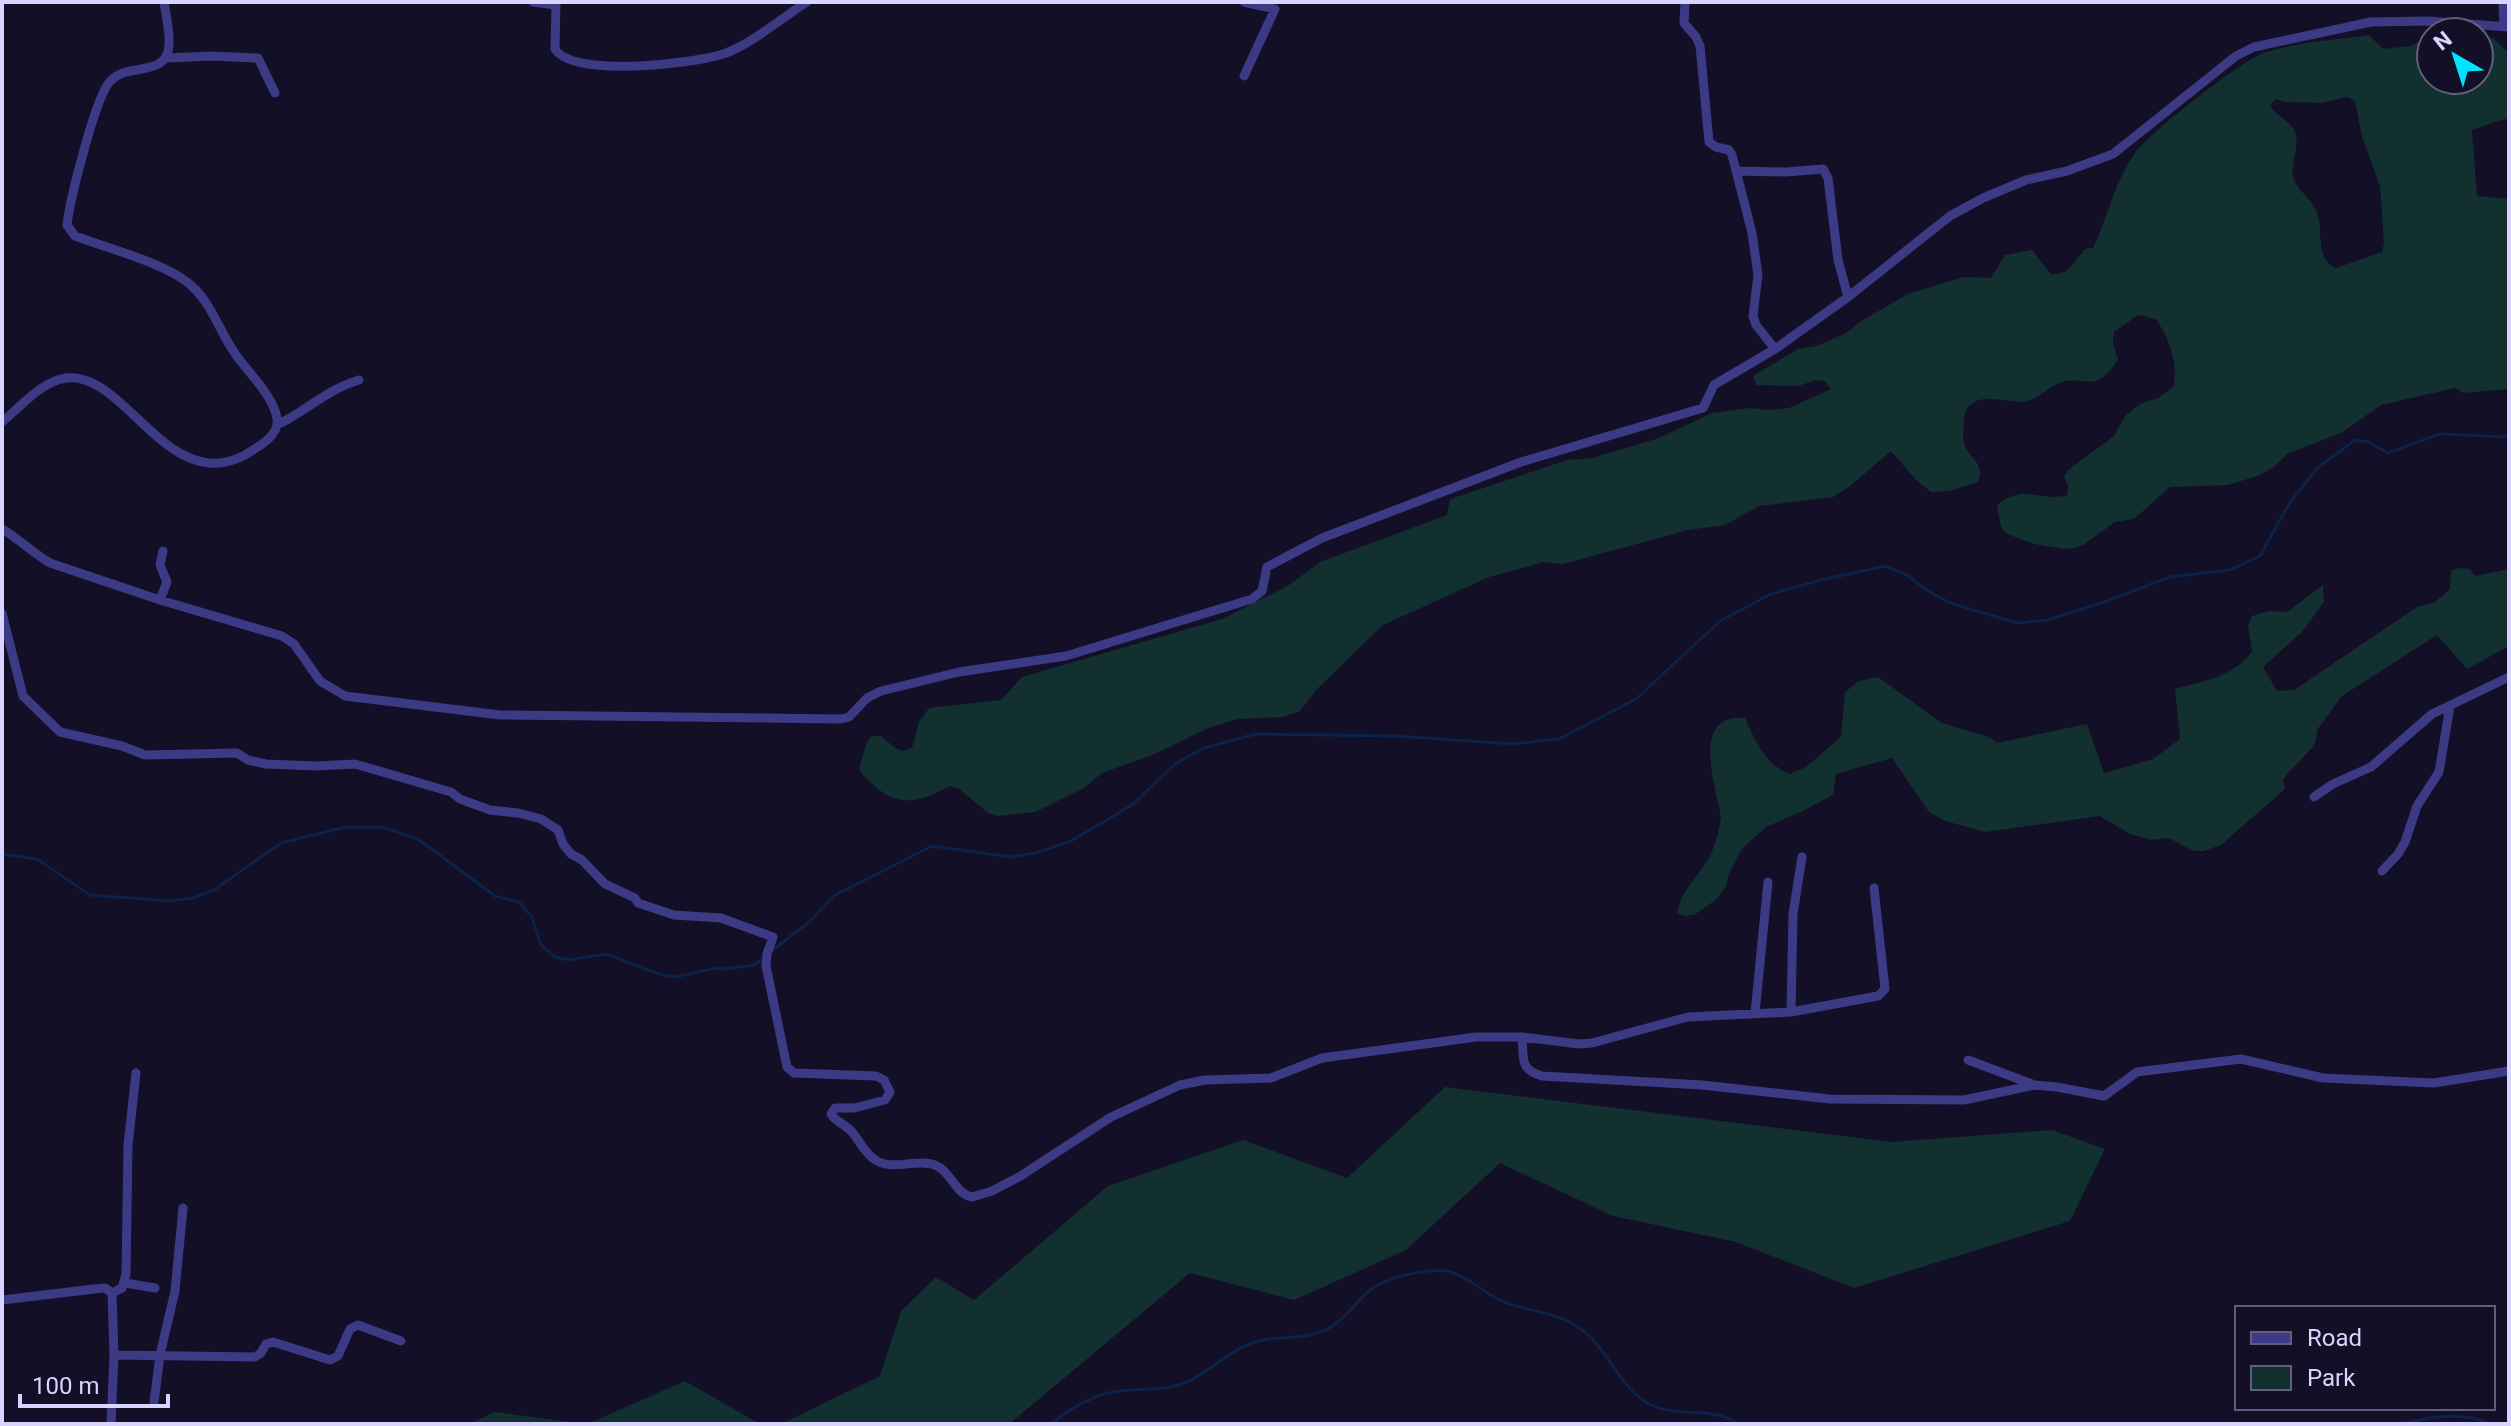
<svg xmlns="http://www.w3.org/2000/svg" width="2511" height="1426" font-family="Roboto,sans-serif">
<rect width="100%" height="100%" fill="#130f26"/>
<path fill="#12302f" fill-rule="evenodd" d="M2369,35L2383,49L2410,46L2425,39H2431V80H2479V38H2493L2509,53V120L2504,119L2472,130L2477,196L2509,199V389L2463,393L2455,388L2381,405L2343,432L2287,454L2273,468L2257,476L2228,485L2170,487L2134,519L2115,522L2083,545L2074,548L2064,549L2034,544L2007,534L2001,527L1997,505C2026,482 2042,503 2067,495L2068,486L2064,477L2068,470L2114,436L2125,416L2140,404L2158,398L2173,387C2179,365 2169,338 2156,319L2138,315L2114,332L2113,342L2118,360C2093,397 2085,373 2059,383C2048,388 2039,398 2027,401C2008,405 1974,388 1965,413C1963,417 1964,422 1964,426C1963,434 1962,442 1967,450C1975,462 1984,465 1978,482L1950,491L1931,492L1916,480L1891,451L1849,487L1833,497L1759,506L1725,525L1688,530L1563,564L1544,562L1489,577L1383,625L1318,688L1300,711L1283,717L1237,719L1206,729L1155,754L1102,773L1084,788L1035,812L997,816L988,813L959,789L950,786C909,809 889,805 859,770L866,744L871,736H881L895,748L903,751L912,748L919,722L929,708L1001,700L1022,677L1222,619L1289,585L1320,562L1447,515L1450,499L1567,460L1592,458L1659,438L1712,413L1750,408L1769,410L1789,408L1831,389L1825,381L1816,380L1798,386L1757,385L1753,376L1798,349L1817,346L1846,333L1861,321L1908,294L1963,277L1991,278L2005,255L2032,250L2051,274C2068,276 2075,261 2085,249L2093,248C2108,217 2114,182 2135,153C2148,134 2244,58 2266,52C2298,42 2335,40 2369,35ZM2347,97L2355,101L2362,137L2380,186L2384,243L2382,252L2336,268C2314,259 2324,231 2317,212C2312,199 2294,187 2293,176C2291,163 2300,144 2295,132C2290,121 2276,116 2270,105L2276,99L2284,102L2322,103Z
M2460,568L2469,569L2475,576L2509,569V646L2467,669L2437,635L2342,696L2317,730L2316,740L2312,748L2288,773L2283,780L2285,789L2221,845L2204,851H2194L2169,838L2151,840L2130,834L2100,816L1985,832L1945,821L1929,812L1892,758L1836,774L1833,795L1801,812L1766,827L1742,849L1728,876L1727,884L1717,899L1694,915L1685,916L1677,913C1680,893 1694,881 1705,864C1714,851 1719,833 1721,817C1716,785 1689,714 1745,718C1755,740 1765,765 1790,774L1806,767L1841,737L1845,692L1859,681L1878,677L1942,723L1989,737L1997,743L2087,724L2104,773L2153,759L2180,739L2175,689C2204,681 2232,677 2252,652L2248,625L2252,616L2269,611L2287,612L2323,585L2324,602L2302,632L2263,667L2277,691L2294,690L2417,607L2435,602L2450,589L2451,570Z
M1445,1087L1892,1142L2052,1130L2105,1149L2070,1221L1854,1288L1736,1242L1613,1216L1500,1163L1406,1250L1294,1300L1190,1273L1009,1424H781L880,1376L901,1311L936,1277L974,1300L1108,1186L1243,1140L1347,1178Z
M685,1381L760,1424H587Z
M495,1412L585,1424H469Z"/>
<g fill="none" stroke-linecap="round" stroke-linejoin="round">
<path stroke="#0c2248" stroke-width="3" d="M2,854L37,859L90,895L169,901L193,898L214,890L281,843L346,827H382L418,839L495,896L519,902L532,917L541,945L555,957L569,960L606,954L662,975L675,977L716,968L725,969L754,965L764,957
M770,952L807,924L835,895L932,846L1011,857L1036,853L1071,841L1132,805L1175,764L1204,748L1256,734L1396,736L1513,744L1559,739L1636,699L1720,621L1771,594L1821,580L1885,566L1907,575L1928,591L1950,603L2017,623L2048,620L2107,601L2170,577L2230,570L2260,556L2289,504L2316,469L2355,440L2368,442L2388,453L2440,434L2509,437
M1051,1424C1064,1413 1082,1402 1098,1396C1126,1385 1159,1394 1187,1382C1209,1372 1226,1353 1249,1344C1275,1333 1303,1343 1331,1327C1346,1318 1357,1301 1370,1290C1386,1277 1431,1267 1451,1272C1471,1278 1486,1295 1504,1302C1529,1312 1554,1311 1578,1327C1607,1346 1617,1384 1646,1402C1676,1421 1711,1404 1738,1424
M2399,1424C2431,1417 2461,1411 2492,1424"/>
<path stroke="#3d3a85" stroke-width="9" d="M533,2L556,5
M556,2L555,49C573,78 692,64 723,54C749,46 783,17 807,2
M1685,2L1684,23L1696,37L1700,46L1709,142L1716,147L1729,150L1732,155L1752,233L1758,275L1753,316L1756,325L1775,349
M2503,2L2504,27
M166,58L212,56L258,58L275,93
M1244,76L1275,9L1244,2
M1736,171L1786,172L1823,169L1828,178L1838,260L1848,297
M2,422C20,407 42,381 66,378C124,370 167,494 243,456C253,450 265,444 272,435C276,430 278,424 277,418C272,393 247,372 234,352C219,330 209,298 187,282C161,262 107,248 75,236L67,225C70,199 94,104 108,84C124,60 167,80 169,45C170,31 166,16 164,2
M277,425C306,411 328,389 359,380
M2,529C19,539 33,553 50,563L160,600L282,636L294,644L320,681L345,696L500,715L841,719L849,717L867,698L881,691L959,672L1066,656L1252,599L1262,591L1267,567L1322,538L1521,462L1703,408L1714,385L1775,349L1848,297L1950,216L1983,198L2026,180L2067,171L2113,154L2236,56L2254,47L2371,22L2427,21L2509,27
M160,600L167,582L160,565L163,551
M2,613L23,696L60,732L122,746L145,755L237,753L248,760L266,764L317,766L355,764L451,792L460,799L490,810L518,813L541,819L558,830L563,844L571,854L582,860L605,884L635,898L638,903L674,915L721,918L773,937L767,954L766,966L787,1067L794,1073L876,1076L884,1080L890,1092L885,1100L854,1108H835L831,1114C836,1122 843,1123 850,1130C859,1139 863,1151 874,1159C891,1172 916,1158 935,1165C951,1171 954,1193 972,1197L992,1191L1019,1177L1111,1117L1180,1085L1205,1080L1271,1078L1322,1058L1476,1037H1522C1524,1059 1519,1069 1542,1076L1702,1085L1830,1099L1964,1100L2035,1085L2057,1087L2104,1096L2137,1072L2241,1059L2323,1078L2434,1083L2509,1071
M2314,797L2333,784L2371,767L2432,714L2509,677
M2382,871L2398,854L2405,842L2417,806L2439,772L2450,706
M1791,1012L1793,914L1802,857
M1755,1013L1768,882
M1522,1037L1579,1044L1592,1043L1688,1017L1791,1012L1878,996L1885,989L1874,888
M1968,1060L2032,1084
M125,1283L155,1288
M112,1293L122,1288L126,1274L128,1145L136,1073
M2,1300L94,1289L105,1288L112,1293
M114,1355L255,1357L261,1353L266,1344L273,1342L330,1360L338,1356L350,1329L358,1325L401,1341
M154,1402L160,1355L175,1291L183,1208
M111,1424L114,1355L112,1293"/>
</g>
<rect width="2511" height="1426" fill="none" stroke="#d9d4ff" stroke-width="8"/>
<rect x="2235" y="1306" width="260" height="104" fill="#130f26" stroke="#625e7d" stroke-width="2"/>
<rect x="2251" y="1332" width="40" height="12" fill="#3d3a85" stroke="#625e7d" stroke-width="2"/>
<text x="2307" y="1346" font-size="24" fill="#d9d4ff">Road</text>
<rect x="2251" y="1366" width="40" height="24" fill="#12302f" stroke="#625e7d" stroke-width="2"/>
<text x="2307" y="1386" font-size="24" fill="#d9d4ff">Park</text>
<g transform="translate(2455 56) rotate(321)"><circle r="38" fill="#130f26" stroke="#625e7d" stroke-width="2"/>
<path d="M0-6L14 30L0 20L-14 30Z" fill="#00e5ff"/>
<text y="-12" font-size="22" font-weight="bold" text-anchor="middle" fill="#d9d4ff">N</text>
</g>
<path d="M20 1394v12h148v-12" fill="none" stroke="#d9d4ff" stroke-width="4"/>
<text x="32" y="1394" font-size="24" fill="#d9d4ff" stroke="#130f26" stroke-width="6" paint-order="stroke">100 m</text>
</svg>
